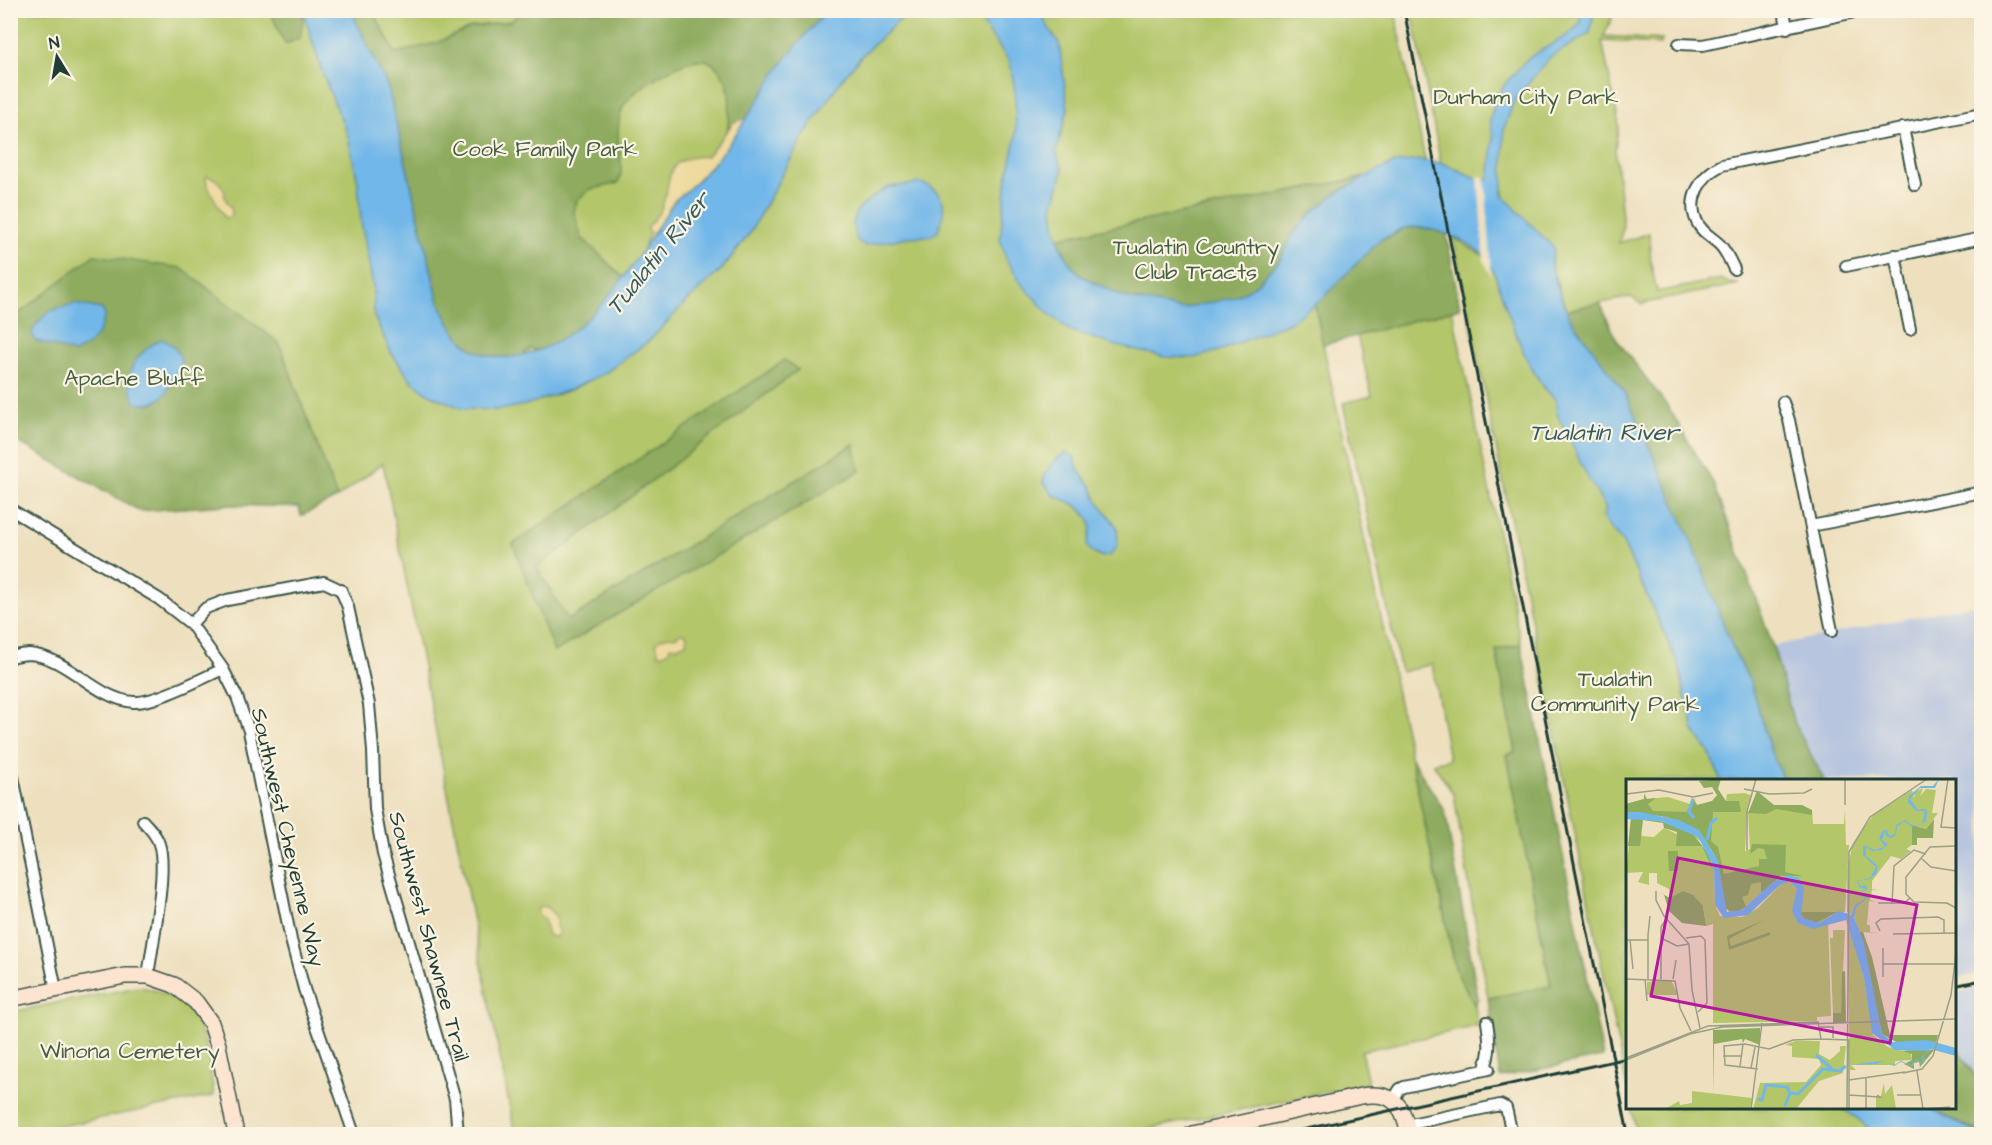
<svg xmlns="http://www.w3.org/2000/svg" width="1992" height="1145" font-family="'Architects Daughter',sans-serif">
<rect width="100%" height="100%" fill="#fcf5e5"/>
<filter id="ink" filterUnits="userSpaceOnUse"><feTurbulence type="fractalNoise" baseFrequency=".0167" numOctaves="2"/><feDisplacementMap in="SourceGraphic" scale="12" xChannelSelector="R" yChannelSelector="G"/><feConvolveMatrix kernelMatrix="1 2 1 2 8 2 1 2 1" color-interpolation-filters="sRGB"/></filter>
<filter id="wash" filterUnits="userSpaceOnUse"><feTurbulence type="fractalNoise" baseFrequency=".008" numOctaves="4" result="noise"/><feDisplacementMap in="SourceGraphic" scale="24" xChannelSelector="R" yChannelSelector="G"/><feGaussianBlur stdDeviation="1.35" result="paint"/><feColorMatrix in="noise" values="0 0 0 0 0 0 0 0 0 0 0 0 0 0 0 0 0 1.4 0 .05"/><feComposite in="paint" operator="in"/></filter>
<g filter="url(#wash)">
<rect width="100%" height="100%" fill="#eee0bf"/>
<path fill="#b7c5de" d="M1981,603V973L1955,979L1954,780H1824L1793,720L1773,646Z
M1981,987V1085L1955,1046L1954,994Z"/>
<path fill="#b3c66a" stroke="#69824f" stroke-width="1.5" d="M926,10L1395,11L1426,165L1051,239L1299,231L1456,971L1475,1006L1478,1026L1361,1051L1368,1083L1124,1134H515L383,463L337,498L279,343L94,255L11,320L10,11H270L285,44L300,38L304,13L322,72L348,136L358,182L361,221L373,286L374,316L392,354L412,381L529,404L572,389L605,373L650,340L687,301L722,269L749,234L803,137L842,79L862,55L902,18Z
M351,11H827L803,36L782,65L726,149L597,310L547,348L525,355L388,88Z
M1412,11H1615L1604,36L1662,40L1661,44L1602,41L1619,125L1615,148L1623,227L1619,243L1649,233L1651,264L1657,292L1721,279L1729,283L1739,284L1641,304L1631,297L1566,310L1551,265L1554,248C1548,242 1541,237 1536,231C1525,220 1517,209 1505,200L1504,191L1441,164Z
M1453,237L1484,256L1494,272L1518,340L1544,388L1556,400L1557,414L1606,509L1603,516L1623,543L1680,668L1684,693L1691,714L1693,729L1709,752L1721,780H1628L1627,1088Z
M1452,309L1521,644L1496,650L1516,752L1507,755L1551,987L1488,998L1454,795L1433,763L1449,759L1432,664L1401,672L1343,403L1372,396L1357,335Z
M138,987C203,995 207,1041 214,1096L20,1134H11V1012Z
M1631,1108H1842L1858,1119L1876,1134H1637Z"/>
<path fill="#8eab5e" stroke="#567449" stroke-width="1.5" d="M270,11H303L304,13L300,38L285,44Z
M351,11H373L395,53L436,43L472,27L511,21L521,11H827C788,53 758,101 726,149C726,130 734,98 726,81C722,72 713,61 704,60C684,57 631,89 623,107C620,115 618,126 618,134C618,150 625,168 618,183L589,190L577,200L574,212L581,237L624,278C607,299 557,357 530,349L525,352V355C475,365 455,342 438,299L388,88Z
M1365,177L1335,194L1313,212L1294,233L1279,261L1253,287L1235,297L1212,303L1181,309L1125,298L1081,276L1069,262L1058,238Z
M1404,228H1427L1446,232L1460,308L1323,345L1315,305L1381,239L1391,237Z
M94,255L181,268L279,343L337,498L301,516L299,507L226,505L140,511L11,438L18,434L11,416V320Z
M1600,303L1617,340L1668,407L1714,484L1773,646L1793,720L1824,780H1783L1771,752L1750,682L1566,310Z
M785,360L798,370L537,568L568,620L854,444L860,471L554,652L513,544Z
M1521,644L1603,1057L1500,1077L1488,998L1551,986L1507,755L1516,751L1496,650Z
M1411,758L1445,811L1478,998L1475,1006L1456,971Z
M1955,1046L1981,1085V1133L1929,1108H1954Z"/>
<path fill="#eeda9e" stroke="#868c69" stroke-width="1.5" d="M747,118L726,149L687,191L675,200L646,244L645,243L650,232L646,228C651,223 658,216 661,209C674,179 660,157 707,156L734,122Z
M208,176C217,179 223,184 225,193C225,194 224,196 225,198C228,206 232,204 232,216L225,218L207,185L206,177Z
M681,633H684L687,636L686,643L677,647L670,646L668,652L659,655L656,643C661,637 667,635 675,637Z
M540,906L548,908L556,917V926L559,932L555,938L548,935L543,918L540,917L537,912Z"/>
<path fill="#72b7e9" stroke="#487a8e" stroke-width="1.5" d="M303,11H351L388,88L438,299C451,332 468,360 509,357C587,351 636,259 675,200C721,166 748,114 780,67C794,47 810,29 827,11H926L902,18L862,55L842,79L803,137L749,234L722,269L687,301L650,340L605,373L572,389L529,404L500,410L463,409L431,395L412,381L392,354L374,316L373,286L361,221L358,182L348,136L322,72Z
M960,11H1041L1048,27L1059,43L1068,109L1056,152L1063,171L1053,208L1055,225L1061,247L1069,262L1081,276L1125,298L1181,309L1235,297L1253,287L1279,261L1294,233L1313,212L1335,194L1373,173L1395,163L1420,160L1445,164L1485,182L1489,177L1491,164L1493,136L1490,119L1496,98L1505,84L1528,58L1569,34L1581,23L1580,15C1551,12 1528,18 1498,11H1594L1590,33L1549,58L1514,101L1504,129L1503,196L1554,248L1551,265L1557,286L1569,317L1624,391L1690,538L1734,651L1750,682L1771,752L1783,780H1721L1709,752L1693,729L1691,714L1684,693L1680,668L1623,543L1606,524L1603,516L1606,509L1587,476L1557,414L1556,400C1528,374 1516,334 1503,299C1498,285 1495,269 1485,257C1470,240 1428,224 1405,228C1398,229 1390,237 1381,239L1320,301L1290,322L1222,350L1194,358L1164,357L1113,345L1069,330L1046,311L1020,282L1007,261L1000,240L1007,178L1016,138L1015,92L1010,62L981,21Z
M921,183C948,194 947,207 938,231L931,236L908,237L865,246L856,239L853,224L856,212L871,198L888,187Z
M75,304L102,309L105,315C99,335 94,344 74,353L34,340L32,331C45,311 52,309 75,304Z
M161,339C174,344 177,349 182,362C171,384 165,410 135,403C133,397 130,390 130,384C127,363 145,348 161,339Z
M1067,453L1074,456L1079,472L1092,487L1096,498L1117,527L1118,545L1111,555C1101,559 1093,555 1087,546L1091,528L1089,518L1076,505L1053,495L1043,482C1045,471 1055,456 1067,453Z
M1842,1108H1929L1981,1134H1876L1858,1119Z"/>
<path fill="#eee0bf" d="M1478,176L1485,177L1492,276L1484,262Z"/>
</g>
<g filter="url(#ink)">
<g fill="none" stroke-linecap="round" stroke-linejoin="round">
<g stroke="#3e5549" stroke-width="14">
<path id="street" d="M1784,10L1787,28
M1679,44L1703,45L1864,10
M1903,128L1915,185
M1895,255L1910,329
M1846,266L1982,238
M1734,269C1730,261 1726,251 1720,245C1712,237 1702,233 1697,222C1686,199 1701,175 1722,165L1982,113
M1783,402L1789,420L1832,631
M10,509L159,599L191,624L223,669L237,697L249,731L291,940L304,989L354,1134
M1811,526L1982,492
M191,624L206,608L227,600L324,582L341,590L348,607L369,704L373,751L375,809L383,854L455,1099L458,1134
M10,657C16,656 23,654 29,654C68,657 94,698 133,702C153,704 203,678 223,669
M10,762L56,990
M143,821C149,828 157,835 159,844C168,869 152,946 148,976
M1484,1070C1491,1053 1490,1041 1487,1022
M1393,1100L1400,1089L1404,1087L1489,1069
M1406,1125L1500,1105L1506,1108L1512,1134"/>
</g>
<g stroke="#3e5549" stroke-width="18">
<path id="secondary" d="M10,999L125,976H148L174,985L196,1002L211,1023L218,1045L236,1134
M1192,1134L1361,1096C1394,1091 1402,1104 1409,1134"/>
</g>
<use href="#street" stroke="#fff" stroke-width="10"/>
<use href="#secondary" stroke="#fde4d1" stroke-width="15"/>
<path stroke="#1f3d34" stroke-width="3" d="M1404,10L1628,1134
M1954,986L1982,980
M1284,1134L1628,1058"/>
</g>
</g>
<g text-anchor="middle" stroke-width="4.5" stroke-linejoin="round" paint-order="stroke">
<g font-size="22" fill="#445f42" stroke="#fcf5e5">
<text x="1526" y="104">Durham City Park</text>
<text x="545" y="156">Cook Family Park</text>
<text x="1196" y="254">Tualatin Country<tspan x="1196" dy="25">Club Tracts</tspan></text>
<text x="134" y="385">Apache Bluff</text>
<text x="1615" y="686">Tualatin<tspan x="1615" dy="25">Community Park</tspan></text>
<text x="130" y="1058">Winona Cemetery</text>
</g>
<g font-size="22" fill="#1f3d34" stroke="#fcf5e5">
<text transform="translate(289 837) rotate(77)" y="8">Southwest Cheyenne Way</text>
<text transform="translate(430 936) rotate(75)" y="8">Southwest Shawnee Trail</text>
</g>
<g font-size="24" font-style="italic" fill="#345c61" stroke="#fcf5e5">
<text transform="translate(658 253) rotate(-51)" y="8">Tualatin River</text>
<text x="1604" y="440">Tualatin River</text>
</g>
</g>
<g transform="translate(1626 779)">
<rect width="330" height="330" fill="#eee0bf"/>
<path d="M297,9L294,17L300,10L310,11L306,34H312L300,50L286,46V66L280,70L285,72L275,80L265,77L246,102V110L252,111H246L244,121L250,123L243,122L241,146H244V153L254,154L233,153L228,137L221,133V91L227,64L248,35L286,11L288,19L289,13ZM119,14L126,17L122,25L119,72L124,70L122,33L133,21L148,29L186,31L187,45H218L219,30L220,66H223L219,133H173L202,138L205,237L191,238V242L87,244V145L80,147L77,127L43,118V110L31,104V94H23V106L12,103L17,93L0,94L6,40L16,57L28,58L38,49L76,67L88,88L89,126L94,137L116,138L132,129L154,106L170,97L135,114L116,131L103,134L88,71L36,37L0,33V25L18,20V15L21,20L42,18L64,25L68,19L71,26L100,22L101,15ZM221,142L238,199L247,256L262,268L285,274L286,281L269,282V286H225L230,291H224ZM207,151H219L215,234H207L204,159H207ZM45,201L52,216H21V203ZM169,262H194L193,275L204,281L214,272V267H220L217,294L193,302L170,330H127L134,304L180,303L195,286L193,280L166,278V267L159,266ZM258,304L259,315L266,306L270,329L276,330L250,329V317H255ZM66,312L126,319L124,330H39L53,322L54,326L66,324Z" fill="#b3c66a"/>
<path d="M95,0L92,10L100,22H113L115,33H87L85,62L92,68L98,95L133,87V80H141L138,70L132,69L124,75L126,65L160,66L159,93L177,97H155L135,114V103L125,105L122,116L116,118L120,128L109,134L98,129L92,82L73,51L42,38L0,33V25L18,20V15L21,20L30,19L22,25L27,32L61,33L66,19L71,26L86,22L91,16L86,8L78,9L73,2ZM131,12L148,26H176L186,31V36L150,30L140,35L122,34ZM5,38L34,42L65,53L83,75L87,91L76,67H50L51,53L38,49L37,44L17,41L14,67H2ZM308,40L307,59H291V66H286V46L300,50ZM42,72H52V92H43ZM31,112L44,119L57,112L67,116L77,127L80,147L56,144L43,132L38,116ZM173,133H212L190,144L180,142ZM138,141L103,160L105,167L144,153V156L103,171L101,157ZM233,153H237L246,178L264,256H312L310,264H272L256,255ZM219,192L220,244H207V234H215L216,193ZM134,249V266L119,260L117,264L116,260L88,265L87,317V251ZM294,270L308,271L294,288L293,283L288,284V290L278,285L286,281V275L276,272Z" fill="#8eab5e"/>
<path d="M313,0L309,9H294L284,20L292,31L298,30L301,31L300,42L296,45L286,48L278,42L275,45L271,47L270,56L265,59L260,57L259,52L256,61L262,65L256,71L247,72L240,68V77L250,85L252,88L250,95L244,100L232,102L234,107L240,106L241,110L239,112L231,114L243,118L231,127L228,138L238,164L256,255L267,263L301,261L330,269V277L304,270L303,273L297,277L299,282L297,285L289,281L288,286L286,287L275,283L268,287L257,282L251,285L225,286L256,282L268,286L275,282L285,286L290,280L297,284L296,277L303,272L269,271L246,254L238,199L220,141L187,150L172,144L166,132L171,110L164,102L154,106L122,136L98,139L89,126L88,88L72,58L34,42L0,40V33H14L53,41L73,51L92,82L101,133L116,131L147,103L163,96L173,99L178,109L175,138L193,144L213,132L226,136L229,126L241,119L230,115L240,110L233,108L231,102L244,99L250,88L237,76V66L249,71L259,68L253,59L257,52L261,51L263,57L269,55L270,46L279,41L287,47L296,45L299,32H290L282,23L283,17L295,7H307Z" fill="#72b7e9"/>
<path fill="none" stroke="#72b7e9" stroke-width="3" d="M67,20L63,33L68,39M81,61L85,44L91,39M190,276L206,290M132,320L136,321L140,306L161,308L164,314M159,327L164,314L172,315L197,290L214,292L220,287"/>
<path fill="none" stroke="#9b9f87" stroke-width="1.5" d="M219,0V26M322,0L315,48L330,49M118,10L143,15L178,14L186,10M0,15L33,11L67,18L87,14M121,67V71V32L130,0M330,67L304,68L280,98V115L288,123L321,124L330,129M296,80L305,88L330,92M30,112V121L38,137L63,165L66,211L74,249M252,124H278L284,119M266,125L268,87L288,71L300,75M254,152L250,144L255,140L312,138L318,141V154M22,155V200M267,155L330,154M22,156L24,137M35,159L51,167L63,165M60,159L75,157L79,161L81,224L72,233M0,161H22M4,161L7,190M257,169V198M257,185H329M0,200L49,202L54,229L65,252M19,200L21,222M35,200V148L40,140M47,200L50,181M194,248H207V259M97,277H116M0,279L82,247L192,243L195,260L223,261V330M0,281L64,255L96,248L330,240M114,287L117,265M125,289L129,268M132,290L99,286L98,267L119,265L143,270L167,261L195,260M291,292L297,330M277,294L296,290L307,277L325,216L330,174M240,299V330M223,301L279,293M223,316L254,318L251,316M271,316H295M125,330L136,244M221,330L223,73L244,38L301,0M300,330L324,328"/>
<path fill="#b5179e" fill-opacity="0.15" stroke="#b5179e" stroke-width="3" d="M52,79L291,126L264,264L25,217Z"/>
<rect width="330" height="330" fill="none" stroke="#1f3d34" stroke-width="3"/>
</g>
<rect width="1992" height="1145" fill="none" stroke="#fcf5e5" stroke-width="36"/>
<g transform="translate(57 57) rotate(349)" stroke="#fcf5e5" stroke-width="4.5" paint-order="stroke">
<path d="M0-4.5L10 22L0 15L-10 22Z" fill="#1f3d34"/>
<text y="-9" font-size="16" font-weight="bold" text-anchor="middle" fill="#1f3d34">N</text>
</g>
</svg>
